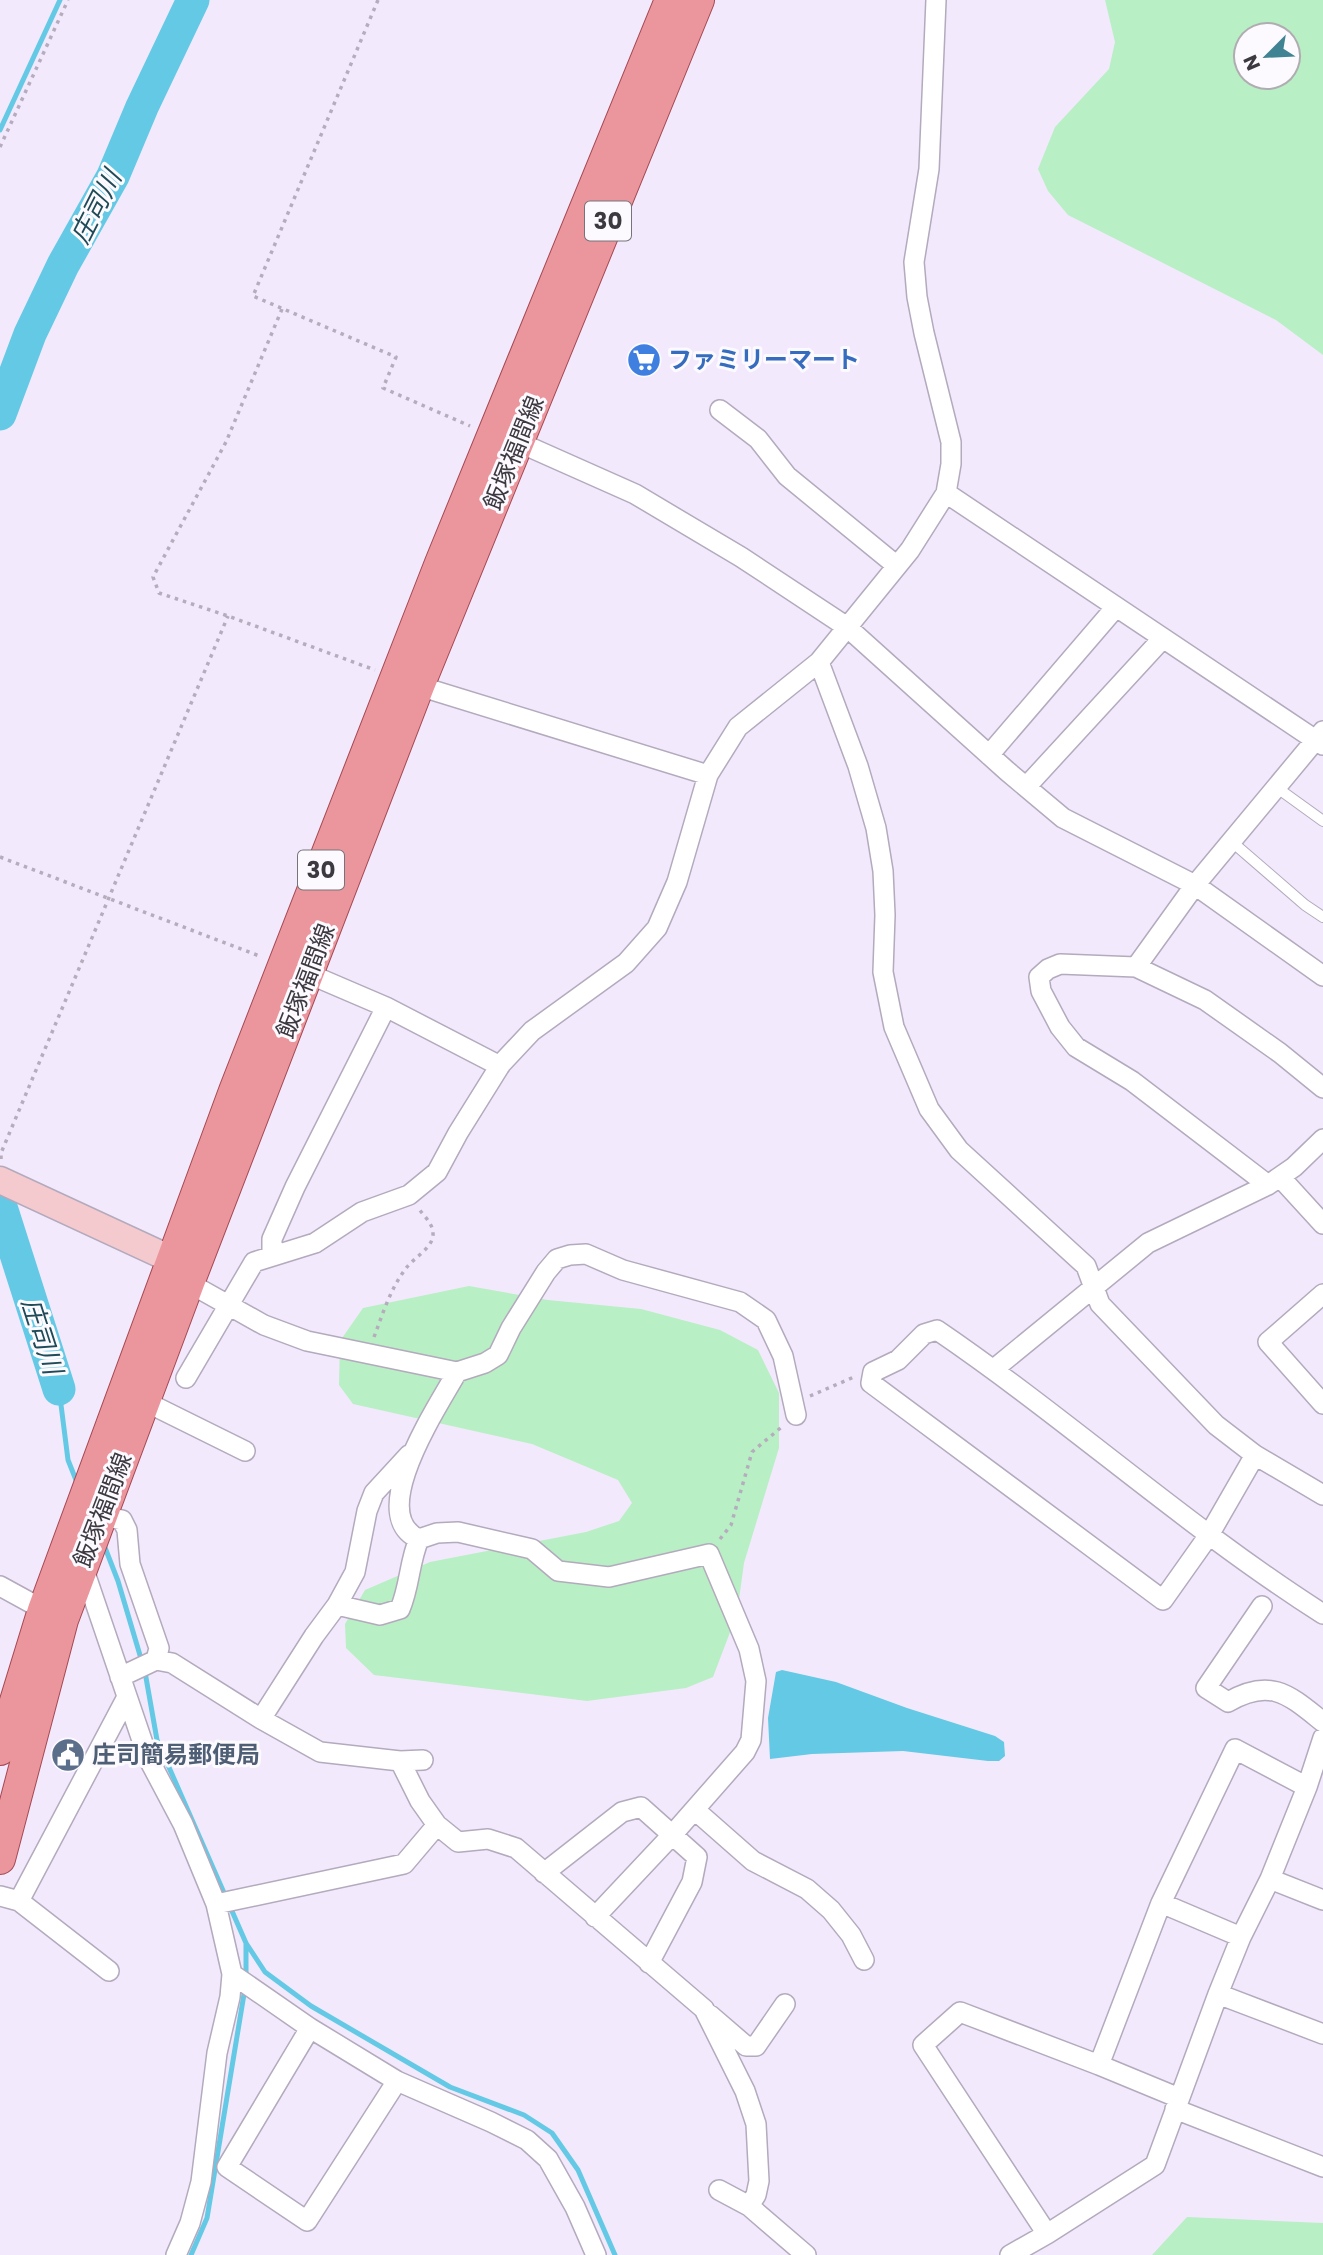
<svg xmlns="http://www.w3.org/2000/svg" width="1323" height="2255" font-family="Poppins,'Noto Sans JP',sans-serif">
<rect width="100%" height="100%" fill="#f3e9fd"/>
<path fill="#b9efc4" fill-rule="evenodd" d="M1105,0H1323V355L1276,320L1068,215L1048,191L1038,169L1055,127L1109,69L1115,42ZM1288,35V77H1246V35Z
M469,1286L548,1300L641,1309L720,1330L758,1350L779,1393V1448L744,1563L737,1614L713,1677L686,1688L587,1701L374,1675L346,1648L345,1624L365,1590L430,1562L586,1532L619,1521L632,1503L618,1480L532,1444L353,1404L339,1385L340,1341L363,1308Z
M1187,2217L1323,2223V2255H1152Z"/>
<path fill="#64c9e4" d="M782,1670L836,1682L907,1708L995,1736L1004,1742L1005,1756L999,1761H988L903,1751L812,1754L770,1759L768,1718L776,1672Z"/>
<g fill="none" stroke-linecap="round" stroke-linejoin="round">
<path stroke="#64c9e4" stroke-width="5" d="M0,130L60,0
M59,1389L68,1460L78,1485
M104,1545L118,1581L142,1662
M145,1672L157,1740L246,1943L265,1972L311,2006L450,2087L524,2115L552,2133L578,2170L615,2255
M246,1979V1943
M191,2255L207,2218L245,1988"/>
<path stroke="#64c9e4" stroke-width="33" d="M0,414L30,334L63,265L113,176L142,107L193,0
M0,1204L59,1389"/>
<g stroke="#b3aabd" stroke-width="12">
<path id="lane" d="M1276,787L1323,821
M1231,841L1305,905L1323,917"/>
</g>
<g stroke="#b3aabd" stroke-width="22">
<path id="street" d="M720,410L758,439L787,476L897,566
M518,442L635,494L741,557L847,627L1007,771L1063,818L1195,885L1323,976
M946,493L1323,745
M819,662L858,766L876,828L883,871L885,915L883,972L894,1027L929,1109L959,1150L1086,1266L1100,1304L1216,1425L1255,1455L1323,1495
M419,686L708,775
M989,755L1116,607
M1026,787L1163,638
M1136,967L1205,1000L1280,1053L1323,1088
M309,974L386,1007L500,1066
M1280,1177L1323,1224
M1268,1185L1132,1081L1076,1047L1060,1027L1041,991L1039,977L1048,969L1060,964L1136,967L1195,885L1323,731
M272,1256V1239L295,1187L386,1007
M189,1283L264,1325L307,1341L457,1372L485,1363L498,1355L511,1328L546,1272L557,1259L570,1255L586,1254L623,1270L740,1302L766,1320L783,1356L796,1415
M1323,1294L1268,1342L1323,1404
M994,1369L1148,1243L1268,1185L1294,1167L1323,1139
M186,1378L254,1262L315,1243L362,1212L409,1195L437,1172L458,1133L501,1064L532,1031L626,963L657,928L677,882L708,775L738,727L819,662L910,550L946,493L951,464V442L924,333L917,297L914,262L929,169L936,0
M144,1401L245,1451
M1255,1455L1209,1535L1163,1600L871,1383L873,1372L898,1360L924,1334L937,1330C1069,1420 1188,1528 1323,1614
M101,1516L122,1520L127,1530L130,1564L159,1648L156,1660
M419,1539C364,1515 439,1405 457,1372
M83,1567L148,1758L183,1824L216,1904L232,1974L230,1997L217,2053L201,2182L190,2223L176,2255
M0,1586L53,1615
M337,1605L355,1572L367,1511L374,1493L409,1455
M1262,1606L1206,1688L1228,1702C1271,1677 1289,1695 1323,1722
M120,1677L156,1660L172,1663L261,1719L320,1752L400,1761L420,1801L437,1825
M261,1719L314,1636L337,1605L380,1615L400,1609C410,1586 409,1562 419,1539L437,1533L458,1532L532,1549L558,1571L609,1577L709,1554L749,1649L756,1681L751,1740L745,1752L673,1834L595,1917
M400,1761L423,1760
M695,1810L753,1861L807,1889L831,1910L851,1935L864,1960
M544,1873L622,1812L641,1807L697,1857L692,1882L649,1963
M1270,1879L1323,1900
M0,1896L19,1901L109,1971
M19,1901L127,1697
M1161,1903L1241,1937
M216,1904L404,1864L437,1825L458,1842L488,1839L516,1848L704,2009L745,2091L756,2124L759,2181L756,2195L749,2206L806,2255
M232,1974L310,2028L397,2081L491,2122L527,2140L548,2159L575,2207L596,2255
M1218,1994L1323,2034
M710,2015L746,2046H756L785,2004
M310,2028L227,2167L307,2221L397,2081
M1099,2065L1179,2098
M1175,2109L1323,2167
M719,2190L749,2206
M1047,2234L923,2045L960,2012L1099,2065L1161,1903L1235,1749L1307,1787
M1010,2255L1047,2234L1155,2165L1218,1994L1241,1937L1270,1879L1307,1787L1323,1738"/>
</g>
<g stroke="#b3aabd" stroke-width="29">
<path id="secondary" d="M0,1180L190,1268"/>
</g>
<g stroke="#a64852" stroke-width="32">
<path id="primary" d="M0,1750L43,1610L234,1091L440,563L670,0
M0,1859L63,1620L189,1283L419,686L699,0"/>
</g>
<path stroke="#b5adbd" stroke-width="3.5" stroke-dasharray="3.5 5" stroke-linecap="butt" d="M378,0L253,296L396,357L383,388L470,426
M0,147L68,0
M282,309L226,442L153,577L159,593L228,616L375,670
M0,857L262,957
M1,1159V1153L228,616
M374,1337C383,1313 391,1287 407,1267C415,1257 434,1247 433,1233C433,1224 424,1216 419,1209
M810,1396L854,1377
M720,1539L731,1525L752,1452L784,1425"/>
<use href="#lane" stroke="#fff" stroke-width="10"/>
<use href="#street" stroke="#fff" stroke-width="19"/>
<use href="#secondary" stroke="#f5cace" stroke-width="26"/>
<use href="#primary" stroke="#eb969d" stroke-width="30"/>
</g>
<defs>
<g id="supermarket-disc" transform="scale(1.75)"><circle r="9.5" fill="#3f7fe0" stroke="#fcfafe"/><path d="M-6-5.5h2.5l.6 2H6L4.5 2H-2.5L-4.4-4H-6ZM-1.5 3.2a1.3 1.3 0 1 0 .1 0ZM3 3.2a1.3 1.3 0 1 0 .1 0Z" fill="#fff"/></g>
<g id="civic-disc" transform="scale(1.75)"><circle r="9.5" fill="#5c6f8a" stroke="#fcfafe"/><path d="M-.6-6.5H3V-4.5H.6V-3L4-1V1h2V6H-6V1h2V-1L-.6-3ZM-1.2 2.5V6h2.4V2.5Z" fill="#fff"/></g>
</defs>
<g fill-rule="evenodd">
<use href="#supermarket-disc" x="644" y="360"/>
<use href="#civic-disc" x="68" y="1755"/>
</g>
<g text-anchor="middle" stroke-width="6" stroke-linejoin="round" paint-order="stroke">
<g fill="#fcfafe" stroke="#76737a" stroke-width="2">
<rect x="585" y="201.5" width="46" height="39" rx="5"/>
<rect x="298" y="850.5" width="46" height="39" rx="5"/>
</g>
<g font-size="23" font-weight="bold" fill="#3d3941">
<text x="608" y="229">30</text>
<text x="321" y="878">30</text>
</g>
<g font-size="24" font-weight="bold" fill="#366cbe" stroke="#fcfafe" text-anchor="start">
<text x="668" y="368">ファミリーマート</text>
</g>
<g font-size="24" fill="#3d3941" stroke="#fcfafe">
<text transform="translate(514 453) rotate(-68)" y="8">飯塚福間線</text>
<text transform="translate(306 981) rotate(-69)" y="8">飯塚福間線</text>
<text transform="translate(103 1510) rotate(-69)" y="8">飯塚福間線</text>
</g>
<g font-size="24" font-weight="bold" fill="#4e5e75" stroke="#fcfafe" text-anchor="start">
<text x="92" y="1763">庄司簡易郵便局</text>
</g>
<g font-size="26" font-style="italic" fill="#1e4b57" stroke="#fcfafe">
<text transform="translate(96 207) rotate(-63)" y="9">庄司川</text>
<text transform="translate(42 1336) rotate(72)" y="9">庄司川</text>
</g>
</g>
<g transform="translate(1267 56) rotate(246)"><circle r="33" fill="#fcfafe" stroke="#b0adb2" stroke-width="2"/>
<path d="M0-5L12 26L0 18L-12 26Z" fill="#408393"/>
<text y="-10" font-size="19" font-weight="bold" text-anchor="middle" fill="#3d3941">N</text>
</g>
</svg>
